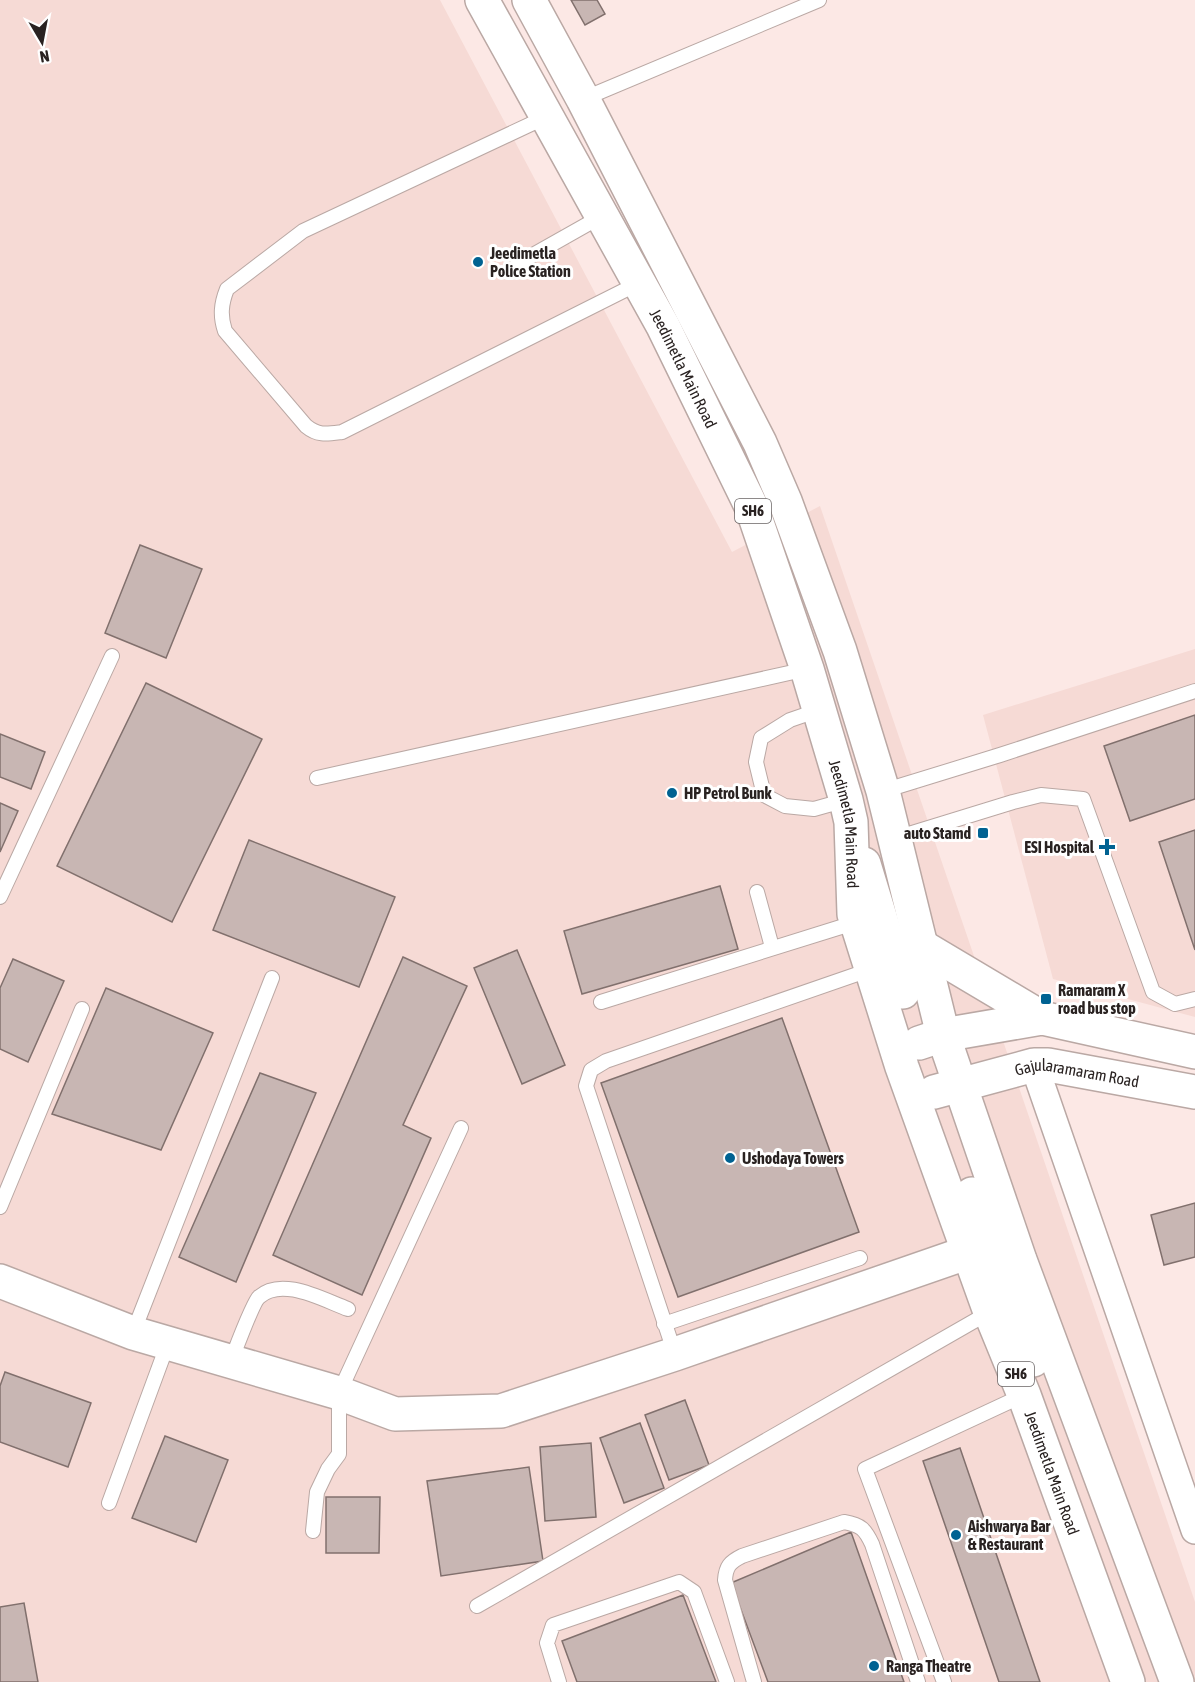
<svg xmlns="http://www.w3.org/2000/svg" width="1195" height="1682" font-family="'Asap Condensed',sans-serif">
<rect width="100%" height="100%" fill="#fce8e5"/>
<path fill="#f6dad5" d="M0,0H440L732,552L820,506L1195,1602V1682H0Z
M1195,649V1017L1053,979L983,715Z"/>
<path fill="#c8b6b3" stroke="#81706d" stroke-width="1.5" d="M571,0H597L605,14L585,25Z
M140,545L202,569L166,658L105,633Z
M146,683L262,739L172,922L57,866Z
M1195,715V799L1130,821L1104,746Z
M0,734L45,752L31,789L0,777Z
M0,803L18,811L0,852Z
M1195,830V950L1159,842Z
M249,840L395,897L359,987L213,930Z
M720,886L738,949L582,994L564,931Z
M517,950L565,1065L522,1084L474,968Z
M403,957L467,986L403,1125L431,1138L362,1295L273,1255Z
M13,959L64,981L28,1062L0,1049V988Z
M106,988L213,1033L161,1150L52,1114Z
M782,1018L859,1232L678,1297L601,1083Z
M260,1073L316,1093L236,1282L179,1257Z
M1195,1203V1257L1164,1265L1151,1215Z
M5,1372L91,1403L68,1467L0,1442V1386Z
M685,1400L709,1465L669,1480L645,1415Z
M640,1423L664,1488L624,1503L600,1438Z
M165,1436L228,1460L196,1542L132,1518Z
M591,1443L596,1517L545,1521L540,1447Z
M960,1448L1040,1682H999L923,1461Z
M529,1467L543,1561L441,1576L427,1481Z
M326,1497H380L379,1553H326Z
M851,1532L904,1682H768L731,1583Z
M683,1595L716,1682H577L562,1641Z
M24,1603L38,1682H0V1607Z"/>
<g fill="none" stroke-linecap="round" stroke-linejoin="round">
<g stroke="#baa8a4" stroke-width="16">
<path id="service" d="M583,99L819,0
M546,117L303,231L227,289C221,304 220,316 225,331L306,426C318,436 327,434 342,432L639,283
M517,264L602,216
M819,710L790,720L761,738L756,762L764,795L785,806L814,809L846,800
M317,778L807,669
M883,791L1000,755L1195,691
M896,838L1013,802L1041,795L1083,799L1153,992L1175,1004L1195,999
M757,892L772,947
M0,897L112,656
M601,1002L857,922
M0,1207L82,1009
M664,1324L860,1258
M133,1333L272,978
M675,1354L586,1086L591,1070L606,1061L872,969
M231,1361C235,1351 253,1302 259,1297C282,1276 323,1300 348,1309
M109,1503L168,1343
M313,1531L317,1492L328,1469L339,1454V1393L461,1128
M477,1606L990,1312
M559,1682L547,1643L553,1625L679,1582L694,1592L727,1682
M754,1682L725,1580C726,1566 730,1562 742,1556L844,1522C861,1525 865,1529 872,1544L918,1682
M944,1682L865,1469L1024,1395"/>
</g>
<g stroke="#baa8a4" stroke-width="30">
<path id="minor" d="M1034,1065L1195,1530"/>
</g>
<g stroke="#baa8a4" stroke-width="36">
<path id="tertiary" d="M0,1281L133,1333L339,1393L395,1414L501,1411L675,1354L969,1252"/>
</g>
<g stroke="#baa8a4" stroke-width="36">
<g id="secondary">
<path d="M919,1043L943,1035L1042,1018L1195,1052"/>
<path id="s1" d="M934,1092L1034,1065H1048L1195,1092"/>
</g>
</g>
<g stroke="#baa8a4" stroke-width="36">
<g id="primary">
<path id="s2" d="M482,0L663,326L752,508L807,669L846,800L851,822L854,914L902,1067L990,1312L1024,1395L1128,1682"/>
<path d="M529,0L583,99L669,266L760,443L785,501L840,651L883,791L943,1035L1020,1260L1177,1682"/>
<path d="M864,864L903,992"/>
<path d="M921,946L1042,1018"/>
<path d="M972,1194L1033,1360"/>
</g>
</g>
<use href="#service" stroke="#fff" stroke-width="14"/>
<use href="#minor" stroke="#fff" stroke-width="27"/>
<use href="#tertiary" stroke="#fff" stroke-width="33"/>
<use href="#secondary" stroke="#fff" stroke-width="33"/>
<use href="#primary" stroke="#fff" stroke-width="33"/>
</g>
<g fill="#006292" stroke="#fff" stroke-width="2">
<circle cx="478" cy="262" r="6"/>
<circle cx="672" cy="793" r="6"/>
<rect x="977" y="827" width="12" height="12" rx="3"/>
<path d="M1104 838h6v6h6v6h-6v6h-6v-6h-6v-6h6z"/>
<rect x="1040" y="993" width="12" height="12" rx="3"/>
<circle cx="730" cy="1158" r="6"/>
<circle cx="956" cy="1535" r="6"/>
<circle cx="874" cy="1666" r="6"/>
</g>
<g text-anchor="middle" stroke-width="6" stroke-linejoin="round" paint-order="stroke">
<g fill="#fff" stroke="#696464" stroke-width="1.5">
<rect x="735" y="499" width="36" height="24" rx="4.5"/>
<rect x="998" y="1362" width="36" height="24" rx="4.5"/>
</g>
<g font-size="15" font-weight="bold" fill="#292221">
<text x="753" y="516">SH6</text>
<text x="1016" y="1379">SH6</text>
</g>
<g font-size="16" font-weight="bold" fill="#292221" stroke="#fff" text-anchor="start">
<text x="490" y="259">Jeedimetla<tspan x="490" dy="18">Police Station</tspan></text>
<text x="684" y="799">HP Petrol Bunk</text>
<text x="971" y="839" text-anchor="end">auto Stamd</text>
<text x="1094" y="853" text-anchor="end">ESI Hospital</text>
<text x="1058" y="996">Ramaram X<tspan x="1058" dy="18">road bus stop</tspan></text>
<text x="742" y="1164">Ushodaya Towers</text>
<text x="968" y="1532">Aishwarya Bar<tspan x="968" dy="18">&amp; Restaurant</tspan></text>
<text x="886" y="1672">Ranga Theatre</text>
</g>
<g font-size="16" fill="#292221" stroke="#fff">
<text dy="6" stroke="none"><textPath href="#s2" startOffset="420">Jeedimetla Main Road</textPath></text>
<text dy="6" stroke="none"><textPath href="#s2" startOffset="906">Jeedimetla Main Road</textPath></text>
<text dy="6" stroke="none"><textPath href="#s1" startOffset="147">Gajularamaram Road</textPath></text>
<text dy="6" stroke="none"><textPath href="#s2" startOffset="1590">Jeedimetla Main Road</textPath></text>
</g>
</g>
<g transform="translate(42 42) rotate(170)" stroke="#ffffff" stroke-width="4.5" paint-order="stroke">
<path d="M0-4.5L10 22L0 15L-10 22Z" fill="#292221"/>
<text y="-9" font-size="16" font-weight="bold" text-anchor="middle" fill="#292221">N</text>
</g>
</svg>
